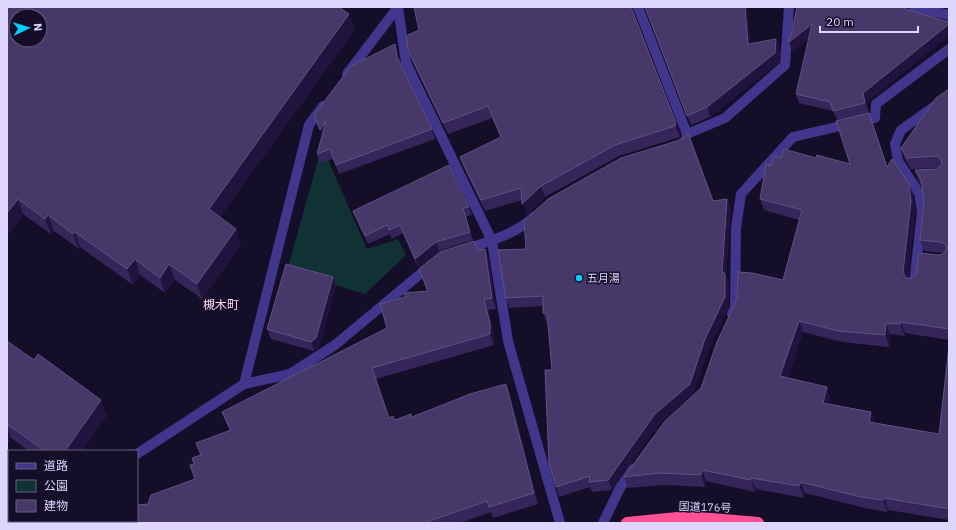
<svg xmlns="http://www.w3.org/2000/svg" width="956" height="530" font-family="'IBM Plex Sans','Noto Sans JP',sans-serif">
<rect width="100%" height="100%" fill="#150e29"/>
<path fill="#103234" d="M322,146L367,249L398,239L406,255L365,294L287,271Z"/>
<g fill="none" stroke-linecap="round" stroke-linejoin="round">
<path stroke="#41358c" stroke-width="10" d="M398,7L406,63L492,241L508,341L560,523
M638,7L687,134
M913,7L949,15
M347,74L398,7
M682,143L685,142L687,134L725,118L785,65L789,7
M463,250C488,242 516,234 535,216
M914,284L922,212L919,193L898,161L895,144L901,130L949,96
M732,314L735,308L736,228L741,194L793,137L875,118L876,104L949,49
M244,384L290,374L335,345L431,265
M137,454L244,384L309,125L323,106
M21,523L24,521
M603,523L620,488L633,469"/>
<path stroke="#ff5193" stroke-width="12" d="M627,523L688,517L758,523"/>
</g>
<path fill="#352559" d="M7,7L355,29L220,217L241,244L202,299L175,280L165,293L140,275L133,285L80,247L79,249L54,231L51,234L23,214L7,236Z
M414,7H633L632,9L680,134V137L619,156L545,197L527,215L522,200L485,211L464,168L460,157L501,137L492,118L448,134L412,61L408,50L419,30Z
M645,7H747L750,43L780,48L779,62L710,117L691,125Z
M907,7V10L866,103L869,113L837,120L833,111L799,103L796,94L809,38L792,51L791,36Z
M395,44L398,54L400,62L432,129L435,139L339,174L333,159L320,163L317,154L322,136Z
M949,89V340L905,333V336L890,334L889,347L842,342L803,332L788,378L831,399L829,404L871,412L875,423L939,434L949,346V520L888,510L887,512L865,508L805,493L804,498L756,489L755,492L706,481L705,487L664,485L628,488L624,477L701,388L783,280L799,220L764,210L760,199L771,166L781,158H816L850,164L873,125L887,167L909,184L913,195L915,212L908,278H912L939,255L943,254V253L924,251L920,240L924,200L922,186L919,182L915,170L937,169L938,168L911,169L905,159L901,148Z
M727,199L731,208L726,275L729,283V307L709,349L693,393L659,424L612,490L592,492L590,487L559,497L556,487L552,370L548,323H547L543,313V306L509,308L506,298L526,249L713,201Z
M469,207L472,215L466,217L473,240L439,251L418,268L403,233L392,239L390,234L368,244L357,219L353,211Z
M485,249L489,260L496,309L488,310L494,334V345L376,379L389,417L395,420L412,417L510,395L538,504L493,518L491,512L460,523H57L85,521L148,504L195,479L200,455L230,431L226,423L222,412L387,328L427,291L419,269L478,250Z
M336,286L319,347L314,351L271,339L267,329Z
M7,341L107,415L82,451H29L11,438L7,443Z"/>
<path fill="#20143e" d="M745,7H747L751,53L748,44Z
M349,14L355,29L215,224L209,209Z
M812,24L815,33L792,51L789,42Z
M949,24V36L866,103L869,113L863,93Z
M776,39L780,48L779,62L710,117L707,107Z
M395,44L398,54L400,66L397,57Z
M326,121L323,139L320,130Z
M676,123L680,134V137L675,126Z
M909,184L913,195L915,212L908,284L903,272Z
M541,186L545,197L527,215L522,204Z
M18,199L23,214L7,236V213Z
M727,199L731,208L726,275L729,283V307L709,349L693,393L659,424L612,490L608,480L722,273Z
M463,208L466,217L473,240L470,232Z
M48,215L54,231L51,234L45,219Z
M236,229L241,244L202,299L197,284Z
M75,232L80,247L79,249L73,234Z
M436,242L439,251L418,268L415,259Z
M485,249L489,260L496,309L492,298Z
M135,259L140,275L133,285L127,269Z
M169,264L175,280L165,293L160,278Z
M333,277L336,286L319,347L314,351L311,342Z
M484,299L488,310L494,334V345L490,334Z
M799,321L803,332L785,387L780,376Z
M901,322L905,333V336L900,324Z
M886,323L890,334L889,347L885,335Z
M506,384L510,395L538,504L534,493Z
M827,387L831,399L827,415L823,403Z
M101,400L107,415L82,451H65Z
M871,412L875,423L869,422Z
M7,427L11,438L7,443Z
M702,470L706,481L705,487L701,475Z
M751,478L756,489L755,492L751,480Z
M801,482L805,493L804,498L799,486Z
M884,498L888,510L887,512L883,500Z"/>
<path fill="#47386a" stroke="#5f5182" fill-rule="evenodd" d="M7,7H339L349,14L209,209L236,229L197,284L169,264L160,278L135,259L127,269L75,232L73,234L48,215L45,219L18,199L7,213ZM16,16H40V40H16Z
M414,7H631L676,123L675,126L615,145L541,186L522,204L521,188L481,200L460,157L501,137L488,106L443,123L408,50L406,36L419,30Z
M645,7H745L748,44L776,39L775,53L707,107L687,116Z
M797,7H905V9L949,22V24L863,93L865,103L833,111L830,102L796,94L812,24L789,42V37L791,36Z
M395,44L397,57L432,129L336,165L330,149L317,154L326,121L320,130L314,115L351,66Z
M949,89V329L901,322L900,324L886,323L885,335L838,331L799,321L780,376L827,387L823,403L871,412L869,422L939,434L949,346V509L884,498L883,500L861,497L801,482L799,486L751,478V480L702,470L701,475L660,473L624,477L665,421L701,388L717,342L737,299L738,272L752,273L783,280L802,210L760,199L766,164L771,166L774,156L781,158L784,149L816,158L817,155L850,164L836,121L869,113L887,167L892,159L909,184L911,201L903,272L906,278H912L916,274L919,253L939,255L943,254L946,250V245L941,242L920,240L924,200L921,180L915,170L937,169L941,166L942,162L939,157L936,156L907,158L901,148L936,98Z
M688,133L713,201L727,199L722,273H725V297L705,339L690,384L655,414L608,480L589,482L590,476L556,487L549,464L545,370H552L547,313H543V296L506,298L498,250L526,249L524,221L548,199L621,158L683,139Z
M449,165L469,207L463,208L470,232L436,242L415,259L400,225L389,230L387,225L365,236L353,211Z
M474,241L478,250L485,249L492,298L484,299L490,323V334L372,368L389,418L393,416L395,420L411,414L412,417L470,394L506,384L534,493L489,507L487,501L424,523H57L85,521H137V505L148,504L151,495L195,479L190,465L194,464L192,458L201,455L196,443L231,430L222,412L387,328L380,304L405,297L404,293L428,291L419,269L440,252Z
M286,264L333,277L316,338L311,342L267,329Z
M7,341L34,360L38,354L101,400L65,451H45L7,424Z"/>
<circle fill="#02cdff" stroke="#150e29" stroke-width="1.5" cx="579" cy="278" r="4"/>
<g text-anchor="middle" stroke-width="3" stroke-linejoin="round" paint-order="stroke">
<g font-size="11" fill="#dfd6ff" stroke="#150e29" text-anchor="start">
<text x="587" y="282">五月湯</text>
</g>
<g font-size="11" fill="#dfd6ff" stroke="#150e29">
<text transform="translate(705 507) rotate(2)" y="4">国道176号</text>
</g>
<g font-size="12" fill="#ffd8ed" stroke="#150e29">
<text x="221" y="309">槻木町</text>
</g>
</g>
<rect width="956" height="530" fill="none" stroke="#dfd6ff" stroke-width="16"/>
<rect x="8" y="450" width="130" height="72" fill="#150e29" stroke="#665e7f"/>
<rect x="16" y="463" width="20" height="6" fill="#41358c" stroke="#665e7f"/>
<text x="44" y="470" font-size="12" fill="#dfd6ff">道路</text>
<rect x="16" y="480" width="20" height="12" fill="#103234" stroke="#665e7f"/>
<text x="44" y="490" font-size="12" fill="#dfd6ff">公園</text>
<rect x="16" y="500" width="20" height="12" fill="#47386a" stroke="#665e7f"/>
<text x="44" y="510" font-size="12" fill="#dfd6ff">建物</text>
<g transform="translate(28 28) rotate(86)"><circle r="19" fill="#150e29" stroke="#665e7f"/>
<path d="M0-3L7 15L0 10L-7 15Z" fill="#02cdff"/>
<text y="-6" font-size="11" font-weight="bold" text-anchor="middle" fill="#dfd6ff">N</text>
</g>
<path d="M820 26v6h98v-6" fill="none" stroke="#dfd6ff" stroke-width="2"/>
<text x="826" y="26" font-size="12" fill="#dfd6ff" stroke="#150e29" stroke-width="3" paint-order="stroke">20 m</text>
</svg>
